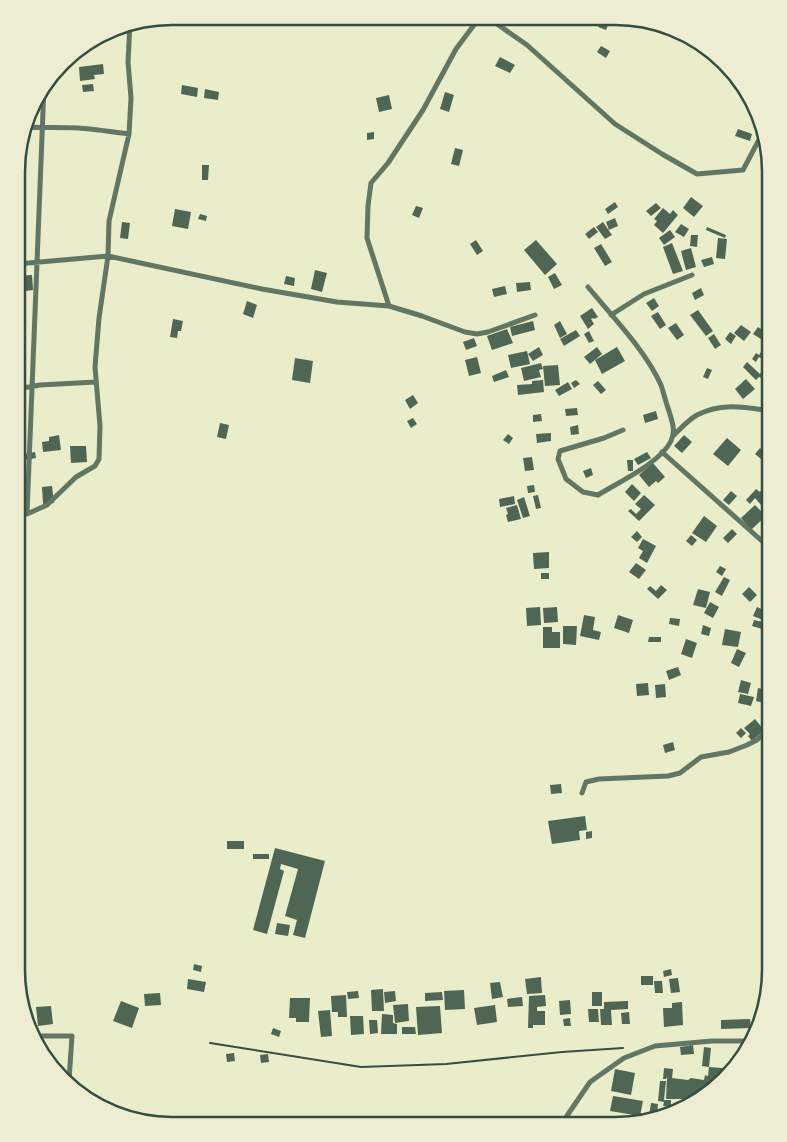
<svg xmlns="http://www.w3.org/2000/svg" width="787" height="1142" font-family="'DejaVu Sans',sans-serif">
<rect width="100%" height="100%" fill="#e9edc9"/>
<path fill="#4f6655" d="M226,16L233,19L231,24L224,22Z
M601,18H611L606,30L598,27Z
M601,46L610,51L606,58L597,52Z
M500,57L515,65L510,73L495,66Z
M103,64L104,74L94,75L95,79L80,81L79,67Z
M93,84L94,91L83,92L82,85Z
M182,85L198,88L197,97L181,94Z
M205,89L219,92L218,100L204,98Z
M445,92L454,95L449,112L440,109Z
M389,95L392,109L379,112L376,98Z
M738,129L752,134L750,141L735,136Z
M374,132V139L367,140V133Z
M455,148L463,150L459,166L451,164Z
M202,165H209L208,180H202Z
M691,197L703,206L694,217L683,208Z
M615,202L618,207L608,214L605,209Z
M656,203L661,208L651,216L646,211Z
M416,206L423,208L419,218L412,215Z
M663,208L670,214L673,210L678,215L663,233L654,225L657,221L654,219Z
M175,209L191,212L188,229L172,226Z
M200,214L207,216L206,221L198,219Z
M615,218L618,226L609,230L606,222Z
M122,222L130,223L128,239L120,238Z
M603,222L612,235L605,239L596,227Z
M681,224L689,229L684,237L675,232Z
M594,227L598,232L589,239L585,234Z
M707,227L726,235L725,238L706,230Z
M670,230L675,237L664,245L659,238Z
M691,235H698L697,247L690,246Z
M718,238L727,239L725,259L716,258Z
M476,240L483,251L477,255L470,244Z
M536,240L557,264L545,275L524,250Z
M672,243L683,271L673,274L663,247Z
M601,244L612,262L605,266L594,248Z
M691,248L696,267L686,270L681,251Z
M712,257L714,264L704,267L701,260Z
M315,270L327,273L322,292L311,289Z
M555,273L562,285L554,289L548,277Z
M32,275L33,290L17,292V276Z
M286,276L295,278L294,286L284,284Z
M530,282L531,290L517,292L516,283Z
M505,286L507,294L494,297L492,289Z
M701,288L704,295L695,300L692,293Z
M654,298L659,306L652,311L646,303Z
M247,301L257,305L253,318L243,314Z
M592,308L598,317L594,319L593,318L591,319L594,324L588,329L580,316Z
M698,310L713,331L706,336L690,315Z
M658,312L666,325L660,329L651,316Z
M173,319L183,321L181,331H178L177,338L170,337Z
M533,321L535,330L512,336L510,327Z
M560,321L567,334L560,338L554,325Z
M676,323L684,335L677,340L668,328Z
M741,325L751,332L744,341L734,333Z
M758,327L771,335V350L762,344L764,341L753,334Z
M507,329L513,343L492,350L487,336Z
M576,330L580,336L564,346L560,339Z
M589,331L594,341L589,343L584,334Z
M730,332L736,336L731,344L725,339Z
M714,334L721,345L715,349L708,338Z
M474,338L477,346L466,350L463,342Z
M539,347L543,355L533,361L528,354Z
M597,347L602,354L590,364L584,357Z
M617,347L625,361L602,374L595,360Z
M763,349L771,354V364L759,357L756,362L752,359L756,353L759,355Z
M527,351L530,364L511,368L508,355Z
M477,357L481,373L469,376L465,360Z
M295,358L313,361L310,383L292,380Z
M747,362L760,374L765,364L771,366L764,379L759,377L756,380L743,367Z
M541,363L543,369L539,370L541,377L524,381L521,368Z
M558,365L560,385L545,386L543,366Z
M707,368L712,370L708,379L703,377Z
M506,370L509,377L494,382L492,376Z
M746,379L755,389L743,399L735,389Z
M543,380L544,392L518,395L517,385L532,384V381Z
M576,380L580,384L574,388L571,383Z
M598,381L606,390L601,394L593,385Z
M568,382L572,389L559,396L555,390Z
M413,395L418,403L410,409L405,400Z
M577,408L578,415L566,416L565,409Z
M656,411L658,419L645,423L643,415Z
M541,414L542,421L533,422V415Z
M413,418L417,424L411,428L407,421Z
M220,423L229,425L226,439L217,437Z
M578,425L579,434L571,435L570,427Z
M551,433V441L537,443L536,434Z
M508,434L513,438L509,444L503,440Z
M59,435L61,450L43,452L42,442L49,441V437Z
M684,435L692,442L682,453L674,446Z
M727,438L741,450L728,466L713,454Z
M70,446H86L87,462L71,463Z
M760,448L771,457V462L768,465L755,454Z
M35,452L36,458L20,461L19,455Z
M647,452L651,458L638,465L634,459Z
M532,457L534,470L525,471L523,458Z
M627,460H633V471H628Z
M653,463L665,477L658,483L656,481L649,487L639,475Z
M591,468L593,475L586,478L583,471Z
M632,484L641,493L634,501L625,492Z
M766,484L771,486V496L766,493L762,498L765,502L761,505L755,498L750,504L746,500L756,489L760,492Z
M534,485L535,492L528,493L527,486Z
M52,486L54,503L43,504L42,487Z
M731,491L737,496L729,505L723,500Z
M538,495L541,508L536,509L533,496Z
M644,495L655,505L639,521L628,511L631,509L636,514L641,509L635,504Z
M514,496L515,504L500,507L499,499Z
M524,497L530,516L523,518L517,500Z
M517,505L521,519L508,522L506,515L508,514L506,508Z
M755,505L766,516L751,530L741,518Z
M704,516L717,526L706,542L692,533Z
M732,529L737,534L728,543L723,538Z
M637,531L642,537L637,542L631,537Z
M691,535L697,540L692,546L686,541Z
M643,539L656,546L647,563L639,558L643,551L638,548Z
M549,552V568L534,569L533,553Z
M636,563L646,570L639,579L629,572Z
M720,566L726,569L722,576L716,572Z
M541,573H549V579H541Z
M724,577L730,580L722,596L715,592Z
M661,585L667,590L658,599L647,589L650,586L656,591Z
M749,587L757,595L750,602L742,594Z
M698,589L710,592L706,608L693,605Z
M710,602L719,607L713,618L704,613Z
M540,607L541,625L527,626L526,608Z
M557,607L558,622L544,623L543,608Z
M757,607L771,613V623L753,616Z
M584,615L595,617L593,630L601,632L599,640L580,636Z
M618,615L633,620L629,633L614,628Z
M670,618L680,619L679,626L669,624Z
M754,620L768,623L766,630L752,626Z
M703,625L711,628L709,636L701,634Z
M563,626H577L576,645L563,644Z
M543,627H552V632H560V648H543Z
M725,629L741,632L738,647L722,645Z
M649,637H661V642H648Z
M686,639L697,643L692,658L681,654Z
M737,649L746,653L739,667L731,663Z
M678,667L681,675L669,680L666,671Z
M741,680L751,683L748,694L738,692Z
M648,683L649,695L637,696L636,684Z
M665,684L666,697L656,698L655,685Z
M758,688L767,690L764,703L756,701Z
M740,694L754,697L751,706L738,703Z
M755,719L764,730L752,741L748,736L750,734L744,728Z
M741,728L746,733L741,738L736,733Z
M768,740L770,742V754L762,748Z
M673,742L675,750L665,753L663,745Z
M561,784L562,793L551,794L550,785Z
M585,816L587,830L579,831L580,840L552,844L548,821Z
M592,831V838L586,839V832Z
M227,841H244V849H227Z
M275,848L325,861L305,938L293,935L297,920L285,916L298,869L281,864L280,869L284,871L267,934L253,930Z
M253,854H269V859H253Z
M277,923L290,925L288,936L275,934Z
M194,964L202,966L201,972L193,970Z
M671,969L672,975L664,977L663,971Z
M641,976H653V985H641Z
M541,977L542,993L527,994L525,979Z
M678,978L680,992L671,993L669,979Z
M188,979L206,982L204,992L187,989Z
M654,981H662L663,993H655Z
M500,982L503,997L492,999L490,983Z
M383,989L384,1011H372L371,990Z
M464,990L465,1009L445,1010L444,991Z
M358,991L359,998L348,999L347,992Z
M395,991L396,1001L385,1003L384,992Z
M442,992L443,1000L425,1001V993Z
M592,992H602V1006H592Z
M160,993L161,1005L145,1006L144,994Z
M346,995L347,1017H338V1012H332L331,996Z
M545,995L546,1006L537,1007V1011H545V1025H533V1028H528L529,996Z
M522,997L523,1006L508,1007L507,999Z
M290,998H310L309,1022H296V1018H289Z
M570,1000L571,1014L560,1015L559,1001Z
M121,1001L139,1008L132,1028L113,1021Z
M628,1001V1009L611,1010L612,1025H601L600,1009H604V1002Z
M682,1002L683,1025L664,1027L663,1008H672V1003Z
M408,1004L409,1021L395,1023L393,1005Z
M495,1005L497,1022L477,1025L474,1008Z
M51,1006L53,1024L38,1026L36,1007Z
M440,1006L442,1033L418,1035L416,1007Z
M588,1009H598L599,1022H589Z
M330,1010L332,1036L321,1037L318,1011Z
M629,1012L630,1024H622L621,1013Z
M382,1014L393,1015V1023L397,1024V1034H381Z
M350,1016H363L364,1034L351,1035Z
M570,1018L571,1026H564L563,1019Z
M750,1019L751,1028L721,1029V1020Z
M369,1020H377L378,1033L370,1034Z
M402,1027H415L416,1034H402Z
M273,1028L281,1031L279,1037L271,1034Z
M693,1045L694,1054L681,1055L680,1047Z
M704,1047L711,1048L709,1067L702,1066Z
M234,1053L235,1061L227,1062L226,1054Z
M268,1054L269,1062L261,1063L260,1055Z
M709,1067L722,1068V1076L711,1086H708V1088L704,1092L696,1091L695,1099H666L667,1077L666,1079H663L664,1068L673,1069L672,1078L688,1080L691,1078L704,1080L705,1075L708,1076Z
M615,1069L635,1073L631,1095L611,1091Z
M660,1081H666L664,1100H671V1107L663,1106L664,1102L658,1101Z
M613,1096L643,1101L640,1116L610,1111Z
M651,1103L658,1104L657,1116H649Z
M287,1118V1125H263L262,1119Z
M609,1119L627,1123L607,1126Z"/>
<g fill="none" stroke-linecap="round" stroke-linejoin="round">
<path stroke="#344e41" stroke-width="2" d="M210,1043L361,1067L446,1064L562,1052L623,1048"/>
<path stroke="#617663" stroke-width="5" d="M487,17L527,45L615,124L662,154L697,174L743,170L762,134
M26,127C43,128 61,127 78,128C95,129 112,132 129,134L109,221L108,256L99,318L95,367L100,426L99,459L95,466L76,477L47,505L27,514C33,371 39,228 44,86
M129,134L131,98L128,62L130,23
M17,264L108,256L262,289L337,302L389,306L422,316L465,332L477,334L488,332L535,315
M588,287C612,316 646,351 661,385C664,394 666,403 669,411C672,421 676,431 671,441C660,463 619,482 598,495L583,492L566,479L558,459L560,451L604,438L623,430
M389,306L367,238L368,206L371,183L388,163L423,110L456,49L480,17
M611,315L644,294L692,275
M17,389L40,385L96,382
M673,436C680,429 688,420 697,415C722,402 744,407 771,411
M662,452L771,549
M582,793L586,782L599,779L668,776L680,773L701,757L729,752L747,745L757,740L771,727
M32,1036H72L69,1080
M560,1126L590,1082L624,1058L655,1046L712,1041H750"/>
</g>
<path d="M0 0H787V1142H0ZM172 25H615A147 147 0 0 1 762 172V970A147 147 0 0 1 615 1117H172A147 147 0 0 1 25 970V172A147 147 0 0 1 172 25Z" fill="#eeecd3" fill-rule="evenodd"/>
<path fill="none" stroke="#344e41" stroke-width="2.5" d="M172 25H615A147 147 0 0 1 762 172V970A147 147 0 0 1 615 1117H172A147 147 0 0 1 25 970V172A147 147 0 0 1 172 25Z"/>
</svg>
